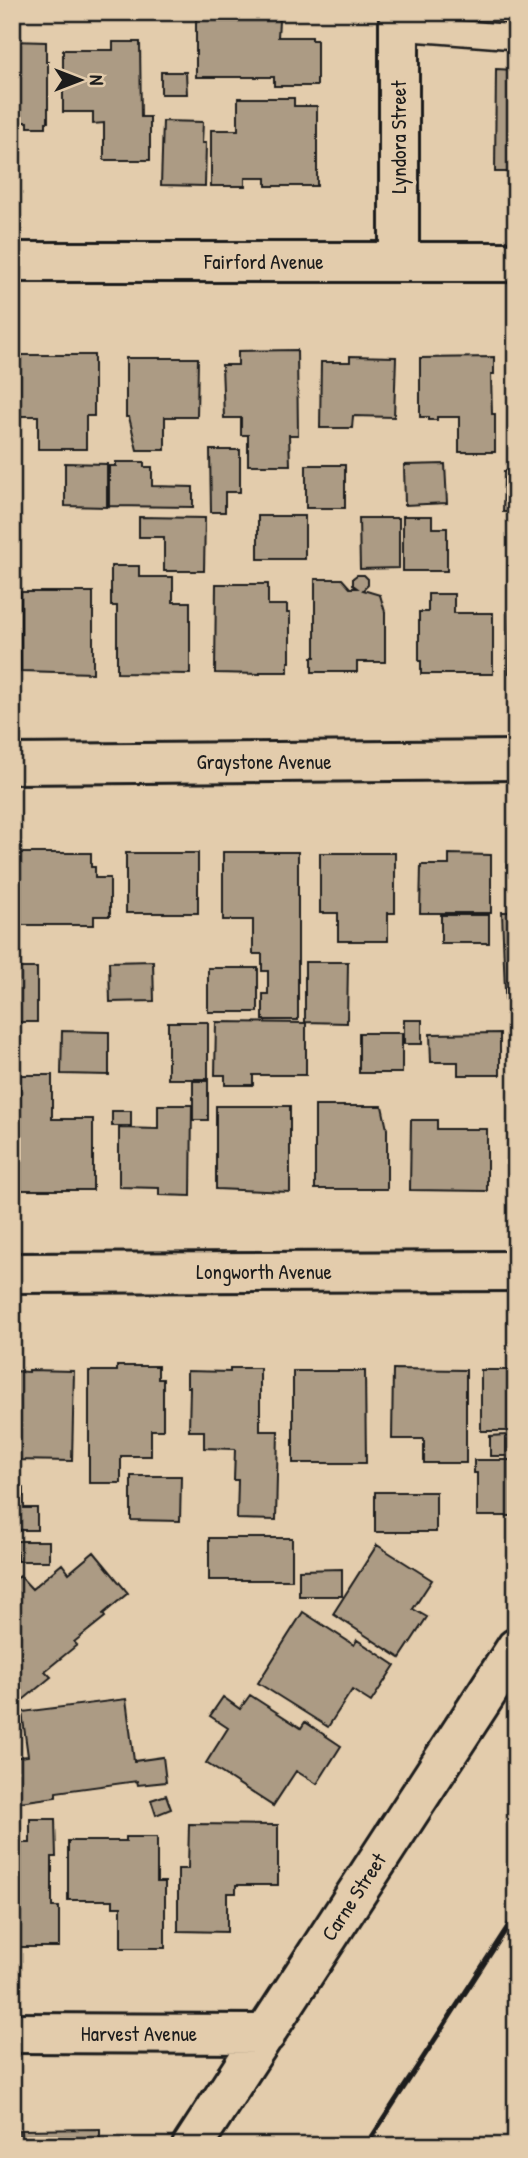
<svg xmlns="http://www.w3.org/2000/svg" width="528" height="2158" font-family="'Patrick Hand',sans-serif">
<rect width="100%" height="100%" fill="#e3ccac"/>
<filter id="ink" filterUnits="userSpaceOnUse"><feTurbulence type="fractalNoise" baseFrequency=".0143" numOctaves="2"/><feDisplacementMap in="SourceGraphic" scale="14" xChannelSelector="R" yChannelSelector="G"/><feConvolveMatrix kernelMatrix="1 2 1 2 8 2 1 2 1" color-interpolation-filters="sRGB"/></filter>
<g filter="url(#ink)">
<path fill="#ac9b84" stroke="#1c1c1c" stroke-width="2" d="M196,12H285V15L279,21L278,37H312V40H317V86H274V77H196Z
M12,41L46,42V62H48V122H46V127H28V122H12Z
M113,42H140L141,117H150V160H104V123L93,124V112H63V50H113Z
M496,69L516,70V172H495Z
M161,72H186L187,94H161Z
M238,98H294V106H317V186H266V178H245V186H211V130H238Z
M163,121L203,122L202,143H206L205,186L161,185Z
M297,350L298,435H289L290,465H248V435H241V418H224L222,365H238V351Z
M19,355H94V416H86V449H38V416H19Z
M350,356L396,357L394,417L353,416L352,428H320L321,362H350Z
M494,357V374H491L492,414H495V452H459V417H437V420H429V417H420V358Z
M126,358H198L197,417H165V450H137L129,417H126Z
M210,450H240V492H225V512H211Z
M116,462H144V467H152V486L193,487V507L109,506V466H116Z
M65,463L107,464V507L65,506Z
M445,464L447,503L405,505L404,465Z
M306,465H345V508H306Z
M504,471H516V512H503Z
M258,516H305V559H258Z
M403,516H432V528H447V571H403Z
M139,517L205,518L204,571H164V537H139Z
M359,518H399V568L360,569Z
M111,566H139V577H173V602H190V674L117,673V606H111Z
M357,575H364L368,579V585L363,590L380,595L385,612V662H357V672H312V657H315V579H342L350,588H357L353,585V578Z
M216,584H268V605H287V613H290V662H288V672H260V674L215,673Z
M21,592H93V673L21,671Z
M428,594H454V613H493V674H421V661H419V612H428Z
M510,604L516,605V673H509Z
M223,852H298V1020H263V994H268V971H262V954H253V920H223Z
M19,853H91V867H95V878H110V916H94V925H19Z
M126,853H198V913H126Z
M320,853H395V913H388V941H338V913H320Z
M449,854L491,855V913H420L421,865H449Z
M502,912H516V1017H506Z
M441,915H489V943H441Z
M153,961L154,1001L110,1002L109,962Z
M305,962H348L347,1023L305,1022Z
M12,968H37V1022H16L12,1019Z
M208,968H258V1012H208Z
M404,1020H422V1044H404Z
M168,1022H208V1079H168Z
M216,1022L306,1023V1075H253V1085H225V1075H215Z
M62,1031L109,1032V1075L61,1074Z
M359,1033H402V1073H359Z
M500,1033V1075H458V1062H431L430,1034Z
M20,1075H52V1119H93V1190H19Z
M193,1081H208V1120H193Z
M158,1105H192L191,1196L159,1195V1188L119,1187V1128L158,1129Z
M216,1106H290V1192L216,1189Z
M315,1106H382L387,1129V1189H315Z
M112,1111H131V1126H112Z
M411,1120H437V1129H487V1191L410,1190Z
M511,1127H516V1189H510Z
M117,1366H158V1379H163V1430H151V1456H121V1483H89V1371H117Z
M230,1368H260V1431H278L276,1520L237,1519L238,1480H234L235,1449L204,1448V1431H189L190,1387H187V1371L230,1372Z
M393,1369L466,1370V1463H424V1439H392Z
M29,1370L74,1371L72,1461L12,1460V1371L29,1372Z
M481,1370H516V1431H481Z
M293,1371H365L366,1463H293Z
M506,1435V1456H490V1436Z
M474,1460H516V1516H477V1473H474Z
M131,1476H181L180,1521L131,1520Z
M12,1488H24V1508H37V1530H12Z
M375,1492H436V1532H375Z
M209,1538H292V1580H209Z
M17,1541H49V1561H17Z
M377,1545L432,1580L413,1609L427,1617L400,1658L333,1614Z
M94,1552L128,1593L103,1614L105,1617L74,1642L77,1645L45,1671L51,1677L12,1709V1582L20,1576L32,1589L62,1564L69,1573Z
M342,1569V1596H299V1570Z
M303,1612L354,1645L357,1640L395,1665L371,1702L352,1690L328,1727L258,1683Z
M250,1695L301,1728L305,1722L341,1746L317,1784L296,1771L273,1806L206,1763L228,1728L210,1716L223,1697L240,1709Z
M126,1699L134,1761L163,1757L166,1782L138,1785L137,1781L56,1792V1797L12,1803V1758L28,1756L22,1712Z
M166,1795L171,1809L156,1815L151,1800Z
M30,1819H55L56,1857H52V1907H59V1947H19V1950H12V1843H30Z
M189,1824L278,1825V1885H236V1893H227V1932L178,1931V1869H188Z
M126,1837H157V1882H165V1948H121V1907H113V1900H68V1841H126Z
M100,2129V2146H20L19,2130Z"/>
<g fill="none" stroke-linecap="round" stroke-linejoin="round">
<g stroke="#1c1c1c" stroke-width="28">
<path id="service" d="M399,28L516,37"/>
</g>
<g stroke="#1c1c1c" stroke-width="44">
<path id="minor" d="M399,12V262
M12,764L516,760
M12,1273L516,1271
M12,2033L266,2034
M192,2146L516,1648"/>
</g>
<g stroke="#1c1c1c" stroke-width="44">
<path id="tertiary" d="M12,262H516"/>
</g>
<use href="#service" stroke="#e3ccac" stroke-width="23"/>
<use href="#minor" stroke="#e3ccac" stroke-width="38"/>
<use href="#tertiary" stroke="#e3ccac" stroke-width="38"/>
<path stroke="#1c1c1c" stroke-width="5" d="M366,2146L516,1914"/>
</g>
</g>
<g text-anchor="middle" stroke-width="7" stroke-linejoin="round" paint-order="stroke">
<g font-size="21" fill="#1c1c1c" stroke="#e3ccac">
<text transform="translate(399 137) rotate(-90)" y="7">Lyndora Street</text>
<text x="264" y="269">Fairford Avenue</text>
<text x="264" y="769">Graystone Avenue</text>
<text x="264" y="1279">Longworth Avenue</text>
<text transform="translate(354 1897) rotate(-57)" y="7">Carne Street</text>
<text x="139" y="2041">Harvest Avenue</text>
</g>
</g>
<rect width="528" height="2158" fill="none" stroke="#e3ccac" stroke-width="42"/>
<rect x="21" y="21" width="486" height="2116" fill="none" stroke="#1c1c1c" stroke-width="2.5" filter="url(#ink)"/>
<g transform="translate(80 80) rotate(90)" stroke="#e3ccac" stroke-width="5" paint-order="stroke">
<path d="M0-5L12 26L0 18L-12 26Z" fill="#1c1c1c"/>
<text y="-10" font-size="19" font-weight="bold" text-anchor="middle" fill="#1c1c1c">N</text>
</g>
</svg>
